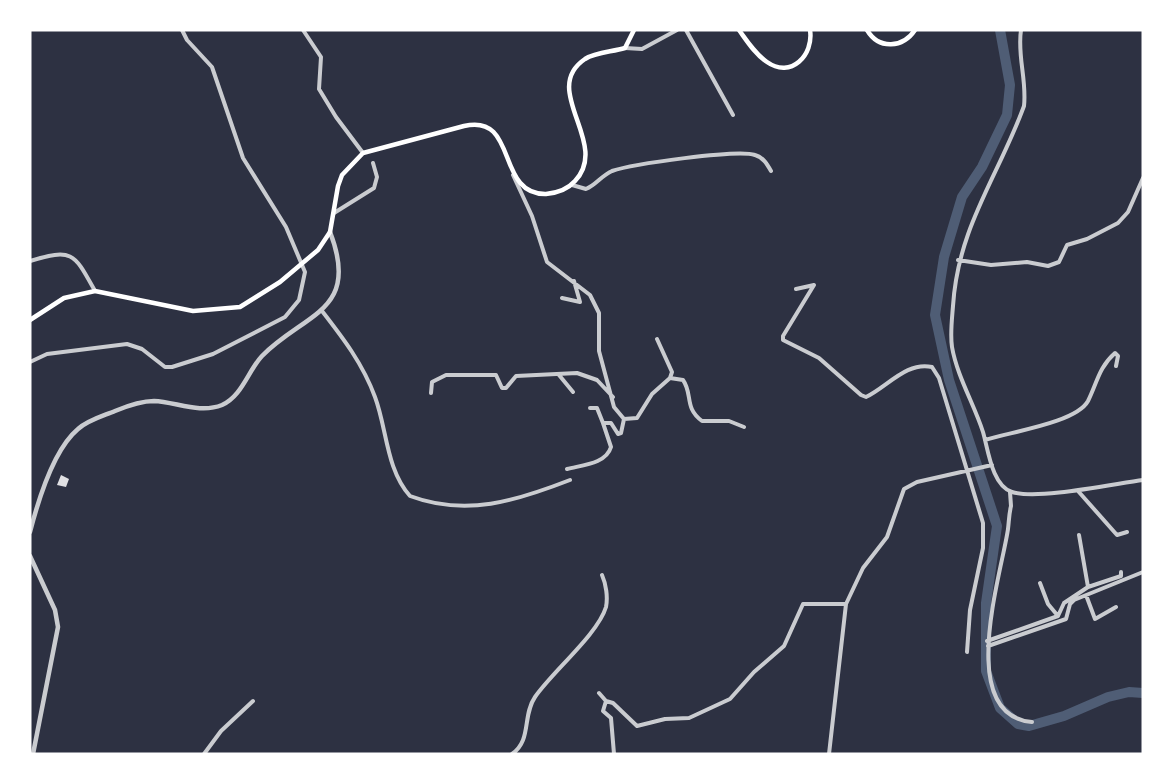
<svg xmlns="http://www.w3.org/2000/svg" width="1173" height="784" font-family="'Roboto Condensed',sans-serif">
<rect width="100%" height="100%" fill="#2d3142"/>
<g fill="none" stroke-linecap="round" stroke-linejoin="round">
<path stroke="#4f5d75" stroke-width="10" d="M1000,30L1010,85L1007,115L982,167L962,197L944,257L935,315L949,380L997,526L986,603V671L1000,708L1018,724L1029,726L1064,716L1108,697L1129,692L1143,693"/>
</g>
<path fill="#e0e0e3" d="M61,475L69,479L66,487L57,485Z"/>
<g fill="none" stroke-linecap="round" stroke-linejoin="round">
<path stroke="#caccd0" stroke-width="4" d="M303,30L321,57L319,89L336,117L363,153
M686,30L733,115
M1021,30C1017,56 1027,80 1024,106C998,177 958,227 953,306C952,319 950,334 952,347C957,376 974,404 983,432C988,449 992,486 1012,492C1038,500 1113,484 1143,480
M625,48L642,49L677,30
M513,175L532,216L547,262L590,295L599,313V351L614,407L624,419L637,418L652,394L670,378L672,372L657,339
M572,185L586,189C596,185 601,176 612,171C632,164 738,149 755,155C763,157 767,164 771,171
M334,213L374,188L377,177L373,163
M958,260L991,265L1027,262L1048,266L1059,262L1067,245L1087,239L1118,223L1128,212L1143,178
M30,261C73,248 74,253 95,291
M796,289L814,285L783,336V340L819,358L861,395L866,397C887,387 907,361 932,367L939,378L983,523V548L970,610L967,652
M562,298L580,302L574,281
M322,311C343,338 363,364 375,397C387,429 386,469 410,496C466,517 516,501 570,480
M30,362L47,354L127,344L142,349L165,367H172L213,354L285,317L299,300L305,272L286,227L243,158L212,67L187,40L182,30
M559,375L573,392
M670,378L683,380C693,394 684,408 702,421H729L744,427
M431,393L432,382L446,375H496L502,388H506L516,376L577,373L597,380L613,397
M590,408H597L603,423
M985,440C1009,432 1076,423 1088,401C1097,383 1099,367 1115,353L1118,356L1116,366
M567,469C582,465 606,464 611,447L603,423H611L618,434L621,433L624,419
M1078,491L1117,535L1127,532
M1010,492L1011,506C1009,514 1009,521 1008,529C1002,572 955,715 1032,722
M1079,535L1088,587
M1040,583L1048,604L1058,616
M1086,595L1095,619L1116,607
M987,641L1058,616L1064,603L1088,587L1121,576V572
M988,646L1066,619L1070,604L1074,600L1143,572
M599,693L606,701L613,703L637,726L665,719L689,718L730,699L754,672L784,646L803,604H846
M606,701L603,711L611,718L614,754
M204,754L221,731L253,701
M512,754C532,740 522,716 535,697C552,672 598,634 606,607C608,597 606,584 602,575
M829,754L846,604L863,568L887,537L904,489L917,482L992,465"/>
<path stroke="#caccd0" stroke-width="4.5" d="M30,532C38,501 53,450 78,429C88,420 103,416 115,411C127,406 140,401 154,401C176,402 200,414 222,405C242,396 248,371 262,356C304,313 361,312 330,232
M30,556L55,610L58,627L33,754"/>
<path stroke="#fff" stroke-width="4.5" d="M739,30C747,41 755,54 767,62C791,79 814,55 810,30
M867,30C879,50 903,48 915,30
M30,320L64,298L95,291L193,311L240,307L280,282L318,250L330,232L338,186L342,175L363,153L464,126C519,113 495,195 546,194C556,193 568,189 575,181C611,143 539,90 585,59C596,52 612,52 625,48L634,30"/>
</g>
<rect width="1173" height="784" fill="none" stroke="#ffffff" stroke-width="63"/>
</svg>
